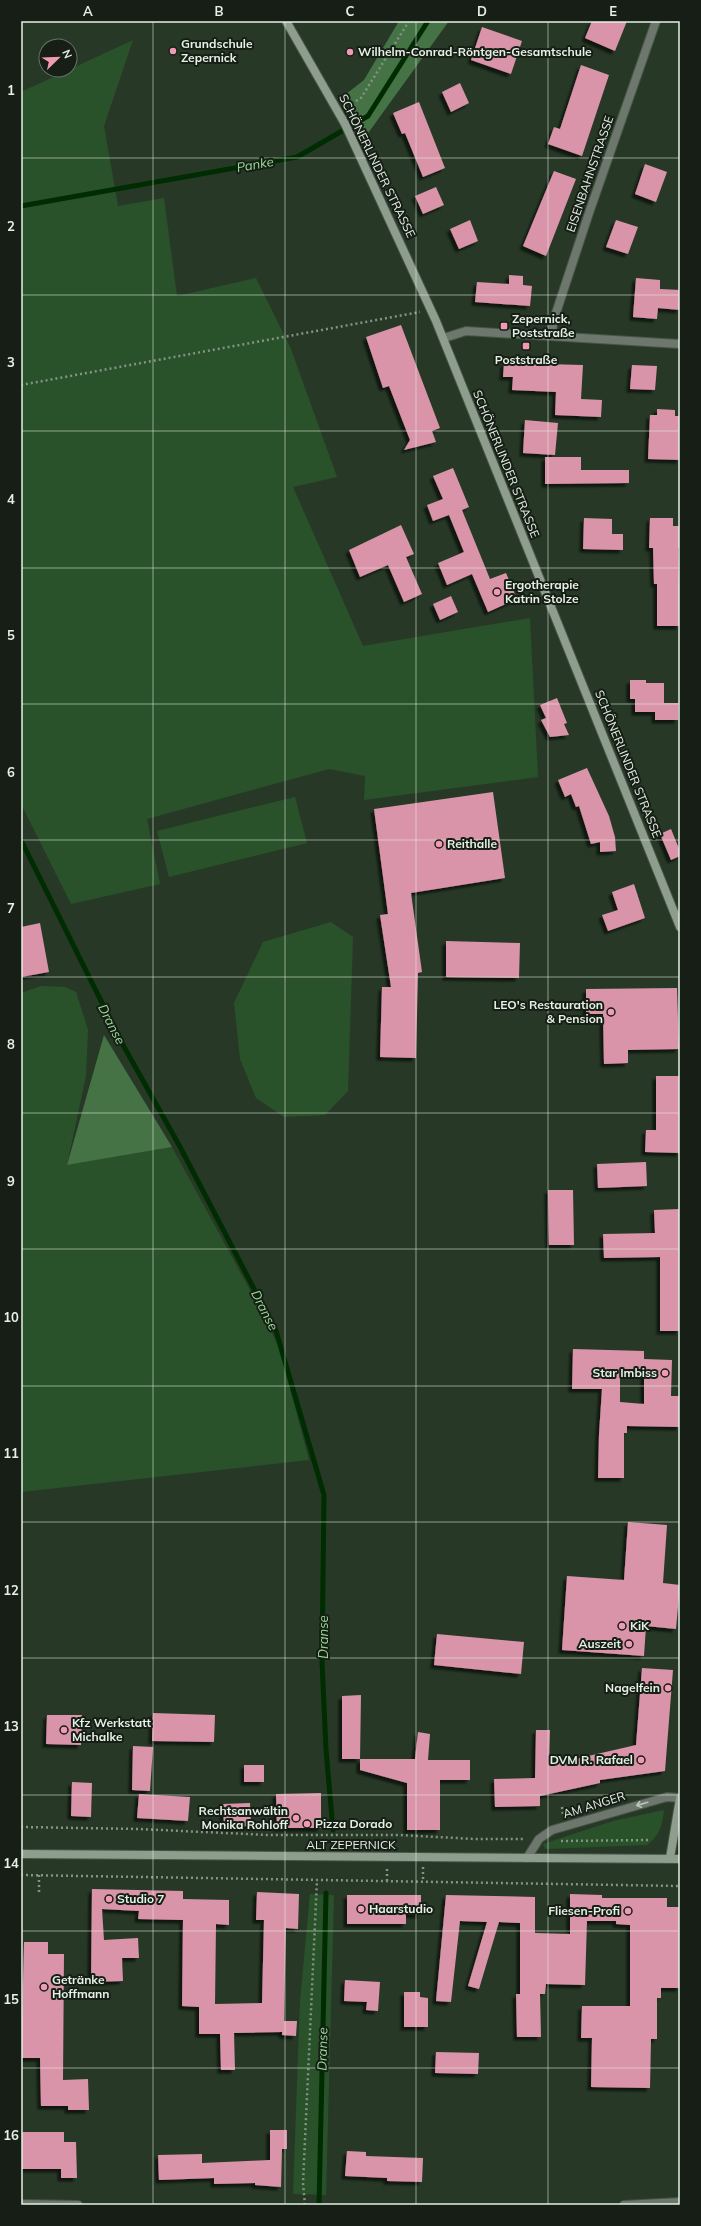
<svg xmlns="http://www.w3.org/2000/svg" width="701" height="2226" font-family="Mulish,sans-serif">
<defs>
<filter id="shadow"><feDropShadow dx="-3.5" dy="3.5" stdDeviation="1" flood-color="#0009"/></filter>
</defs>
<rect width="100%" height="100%" fill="#273926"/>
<path fill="#2a522a" d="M133,40L104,126L118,206L164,198L177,296L256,278L291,349L337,477L293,487L363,646L530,618L538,777L364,800L365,776L329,769L147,819L160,884L71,904L21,804V92Z
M295,797L307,843L169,877L157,831Z
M331,922L353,937L348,1091L325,1115L284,1117L256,1098L240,1059L234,1003L263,942Z
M41,986L65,987L76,992L88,1030L86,1076L67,1165L172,1147L257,1303L279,1347L309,1460L21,1492V993Z
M664,1810C662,1826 660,1835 647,1845L545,1849L543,1844L613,1821Z
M310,1894L334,1895L326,2195L293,2194L300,2001Z"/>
<path fill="#457345" d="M399,21H449L366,136L346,94L364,80Z
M104,1035L172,1147L67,1165Z"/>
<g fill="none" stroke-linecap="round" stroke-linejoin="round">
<path stroke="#002c01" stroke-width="5" d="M21,206L297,157L368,116L428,21
M21,840L123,1045L179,1145L276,1331L324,1495L322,1662L326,1750L333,1830
M319,2205L326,1893"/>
</g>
<path fill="#d994a9" filter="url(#shadow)" d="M592,21H627L615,51L585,38Z
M482,27L522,41L511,74L471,60Z
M581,65L609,75L582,156L548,144L554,127L560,129Z
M460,83L469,103L451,112L442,92Z
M419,102L445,168L423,177L405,133L402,134L393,113Z
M645,164L667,172L656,202L635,194Z
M554,171L576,179L546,256L523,246Z
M436,187L444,205L423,214L415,196Z
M470,220L478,241L459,249L450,229Z
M616,220L638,227L628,254L606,247Z
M509,275L523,276V285L532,286L530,306L475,302L477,282L509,284Z
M636,278L660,280V289L680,290V310L658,308L657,319L633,317Z
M401,325L440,428L432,431L436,442L404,450L410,440L389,386L383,388L366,337Z
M504,363L583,365L581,399L602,400L601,417L555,415L556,392L512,390L513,377H503Z
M632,365L657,366L655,390L630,389Z
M657,409L675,410V416H680V460L648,459L650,415H657Z
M525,420L558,423L555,455L523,453Z
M545,457H581V470H629V483L545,484Z
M453,468L469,507L462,510L490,579L506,573L517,599L488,612L472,574L447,585L438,563L464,552L449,515L433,521L427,505L443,499L433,476Z
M584,518L612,519V534H623V550L583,549Z
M650,518H673V526H680V548H678L680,626H657V584H654L653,548H649Z
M401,525L414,554L406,557L422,594L404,602L388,565L360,577L349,550Z
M451,596L458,612L440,620L433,604Z
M630,680H646V683H664V703H678V720H655V712H635V699H630Z
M557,698L567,723L564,724L569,735L550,737L541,720L546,718L540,705Z
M587,768L609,816L615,837L616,851L600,852V842L591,844L579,806L576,807L571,794L565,797L558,780Z
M493,792L505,878L411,893L422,972L418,973L416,1058L380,1057L382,987H391L380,915L388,914L374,809Z
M671,829L680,851V856L671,860L660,834Z
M634,884L645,918L608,931L602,915L618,910L612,892Z
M40,923L49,972L21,977V927Z
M446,941L520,943L519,978L446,977Z
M677,988L679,1049L628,1050V1063L604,1064L603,1014H586V989Z
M656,1076H680V1153L645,1152L646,1130H656Z
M646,1162L647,1186L598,1188L597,1164Z
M548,1190H573L574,1245H549Z
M680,1209V1331H660V1257L604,1258L603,1234L655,1233L654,1210Z
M573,1349L644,1351V1369H620V1402L644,1404V1359L672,1360L671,1396H680V1427L627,1426V1433H624V1478H598L599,1434L602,1389H572Z
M628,1522L667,1525L663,1583L680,1585L676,1629L646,1626L644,1656L562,1650L567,1576L624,1580Z
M437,1634L524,1642L521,1674L434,1665Z
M642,1668L673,1670L665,1771L600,1780V1783L540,1796V1806L495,1807L494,1779L535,1778L536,1730H550L549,1765L636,1745Z
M361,1695L360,1759H342V1696Z
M153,1713L215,1715L214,1742L152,1741Z
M47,1715H82L81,1745L46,1744Z
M418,1732L430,1734L428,1760H470V1780H440V1830H407V1783L360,1770V1759H415Z
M133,1746L153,1747L150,1791L132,1790Z
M244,1765H264V1782H244Z
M72,1782L92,1783L91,1817L71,1816Z
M321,1793V1828H277L276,1794Z
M139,1794L190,1797L188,1821L137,1818Z
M250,1803L251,1826L224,1827L223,1804Z
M92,1889L183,1891V1899L229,1900V1925L216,1924L215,2004L262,2003L264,1920H256L257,1892L299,1894L298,1929L286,1928L284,2021H297L296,2036L282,2035V2032L234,2033L235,2070H221L220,2034H199V2007L182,2006L183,1920L138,1919L139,1911L102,1909L104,1940L138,1938L139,1958H122L123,1981L91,1982Z
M570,1894L602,1895V1898H667V1907H680V1988H661V1998H657V2039H651L650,2088L591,2087L592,2038H581L582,2006H630V1925L616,1924V1921H587L585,1985L546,1984L545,1994H540L541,2037H517L516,1994H520V1923L499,1922L479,1989L468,1986L487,1922L460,1921L451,2002L436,2001L446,1895L535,1897V1933L570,1934Z
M347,1895H421V1915L406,1914V1924H347Z
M24,1942H48V1954H64L63,2080L88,2079L89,2110H68V2106H41L40,2058H21Z
M345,1980L380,1982L378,2011L366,2010L367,2002L344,2001Z
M404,1992H420V1997L428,1998V2027H404Z
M436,2052L479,2053L478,2074L435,2073Z
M270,2130H287V2149H282L281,2187L255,2185V2183L214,2184V2178L159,2180L158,2155L202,2154V2163L270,2160Z
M21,2132H64V2142H76L77,2178H61V2169H21Z
M347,2151L366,2152V2156L423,2158L422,2182L387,2181V2178L345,2176Z"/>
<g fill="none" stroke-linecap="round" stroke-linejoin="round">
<g stroke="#455645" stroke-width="10">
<path id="street" d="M552,336L553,322L589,213L656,21
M444,338L466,331L680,344
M527,1858L539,1839L552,1830L667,1797L680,1798
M21,2204L78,2205
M624,2205L680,2202"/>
</g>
<g stroke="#455645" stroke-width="10">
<path id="secondary" d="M286,21L345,124L436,321L680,927
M21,1854L680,1859
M670,1858L680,1798"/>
</g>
<path stroke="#849384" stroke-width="2.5" stroke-dasharray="2 3" stroke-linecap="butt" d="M356,101L361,98L409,21
M21,385L420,312
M562,1807L563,1815
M21,1827L139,1829L268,1835H400L474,1839H524
M561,1841L651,1840
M423,1867V1882
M21,1875L680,1886
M39,1875V1892
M387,1881V1867
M305,2205L303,2183L317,1880"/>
<use href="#street" stroke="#6e776e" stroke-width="8"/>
<use href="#secondary" stroke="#8e9d8e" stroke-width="8"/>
</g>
<defs><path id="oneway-shaft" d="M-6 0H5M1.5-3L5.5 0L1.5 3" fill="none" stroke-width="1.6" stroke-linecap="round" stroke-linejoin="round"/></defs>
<use stroke="#bbc6bb" href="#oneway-shaft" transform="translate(642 1804) rotate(164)"/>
<path fill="none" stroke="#e5f1e5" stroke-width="1" stroke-opacity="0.55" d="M153,21V2205M285,21V2205M416,21V2205M548,21V2205M21,158H680M21,295H680M21,431H680M21,568H680M21,704H680M21,840H680M21,977H680M21,1113H680M21,1249H680M21,1386H680M21,1522H680M21,1658H680M21,1795H680M21,1931H680M21,2068H680"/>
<g fill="#f09ab5" stroke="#161e15" stroke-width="1.5">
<circle cx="173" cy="51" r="4"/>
<circle cx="350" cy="52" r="4"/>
<rect x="500" y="322" width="8" height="8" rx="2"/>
<rect x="522" y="342" width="8" height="8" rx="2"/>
<circle cx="497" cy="592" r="4"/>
<circle cx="439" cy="844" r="4"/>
<circle cx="611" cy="1012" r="4"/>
<circle cx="665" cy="1373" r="4"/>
<circle cx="622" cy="1626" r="4"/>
<circle cx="629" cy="1644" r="4"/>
<circle cx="668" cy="1688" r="4"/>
<circle cx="64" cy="1730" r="4"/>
<circle cx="641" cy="1760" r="4"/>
<circle cx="296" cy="1818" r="4"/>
<circle cx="307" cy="1824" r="4"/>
<circle cx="109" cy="1899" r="4"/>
<circle cx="361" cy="1909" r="4"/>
<circle cx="628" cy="1911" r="4"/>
<circle cx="44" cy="1987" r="4"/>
</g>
<g text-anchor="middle" stroke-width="4" stroke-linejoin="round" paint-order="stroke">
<g font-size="12" font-weight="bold" fill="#e5f1e5" stroke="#161e15" text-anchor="start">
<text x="181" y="48">Grundschule<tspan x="181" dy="14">Zepernick</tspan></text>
<text x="358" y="56">Wilhelm-Conrad-Röntgen-Gesamtschule</text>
<text x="512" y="323">Zepernick,<tspan x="512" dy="14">Poststraße</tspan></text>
<text x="526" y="364" text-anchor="middle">Poststraße</text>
<text x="505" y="589">Ergotherapie<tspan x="505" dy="14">Katrin Stolze</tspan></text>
<text x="447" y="848">Reithalle</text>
<text x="603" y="1009" text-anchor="end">LEO's Restauration<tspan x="603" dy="14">&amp; Pension</tspan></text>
<text x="657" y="1377" text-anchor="end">Star Imbiss</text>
<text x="630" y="1630">KiK</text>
<text x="621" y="1648" text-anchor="end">Auszeit</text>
<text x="660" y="1692" text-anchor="end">Nagelfein</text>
<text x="72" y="1727">Kfz Werkstatt<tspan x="72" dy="14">Michalke</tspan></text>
<text x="633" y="1764" text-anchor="end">DVM R. Rafael</text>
<text x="288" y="1815" text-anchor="end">Rechtsanwältin<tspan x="288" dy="14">Monika Rohloff</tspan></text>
<text x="315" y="1828">Pizza Dorado</text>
<text x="117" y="1903">Studio 7</text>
<text x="369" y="1913">Haarstudio</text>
<text x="620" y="1915" text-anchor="end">Fliesen-Profi</text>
<text x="52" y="1984">Getränke<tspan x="52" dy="14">Hoffmann</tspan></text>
</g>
<g font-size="12" fill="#e5f1e5" stroke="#161e15">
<text transform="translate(377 166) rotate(64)" y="4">SCHÖNERLINDER STRASSE</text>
<text transform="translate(590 174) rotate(-71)" y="4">EISENBAHNSTRASSE</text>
<text transform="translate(506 464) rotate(68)" y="4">SCHÖNERLINDER STRASSE</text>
<text transform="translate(628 764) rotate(68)" y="4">SCHÖNERLINDER STRASSE</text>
<text transform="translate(594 1805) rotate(-17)" y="4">AM ANGER</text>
<text x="351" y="1849">ALT ZEPERNICK</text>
</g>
<g font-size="13" font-style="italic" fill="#98dc96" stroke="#161e15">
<text transform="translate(255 164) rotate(-10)" y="5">Panke</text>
<text transform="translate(112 1024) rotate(63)" y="5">Dranse</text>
<text transform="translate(265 1310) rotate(63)" y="5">Dranse</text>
<text transform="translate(323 1637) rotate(-90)" y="5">Dranse</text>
<text transform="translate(322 2049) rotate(-89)" y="5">Dranse</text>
</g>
</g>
<rect width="701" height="2226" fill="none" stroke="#161e15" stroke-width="44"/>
<g transform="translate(58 58) rotate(67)"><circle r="19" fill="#161e15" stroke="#697268"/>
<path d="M0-3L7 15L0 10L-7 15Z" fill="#f09ab5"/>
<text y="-6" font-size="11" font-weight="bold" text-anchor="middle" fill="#e5f1e5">N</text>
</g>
<rect x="22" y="22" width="657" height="2182" fill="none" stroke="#e5f1e5" stroke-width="1.5"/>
<g font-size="13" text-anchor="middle" font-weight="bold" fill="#e5f1e5">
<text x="88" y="16">A</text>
<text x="219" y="16">B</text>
<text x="350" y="16">C</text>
<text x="482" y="16">D</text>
<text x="613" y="16">E</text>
<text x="11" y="95">1</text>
<text x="11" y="231">2</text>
<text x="11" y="367">3</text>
<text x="11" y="504">4</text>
<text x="11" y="640">5</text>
<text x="11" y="777">6</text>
<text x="11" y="913">7</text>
<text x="11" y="1049">8</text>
<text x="11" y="1186">9</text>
<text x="11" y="1322">10</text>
<text x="11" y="1458">11</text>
<text x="11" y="1595">12</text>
<text x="11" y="1731">13</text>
<text x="11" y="1868">14</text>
<text x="11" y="2004">15</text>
<text x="11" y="2140">16</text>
</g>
</svg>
